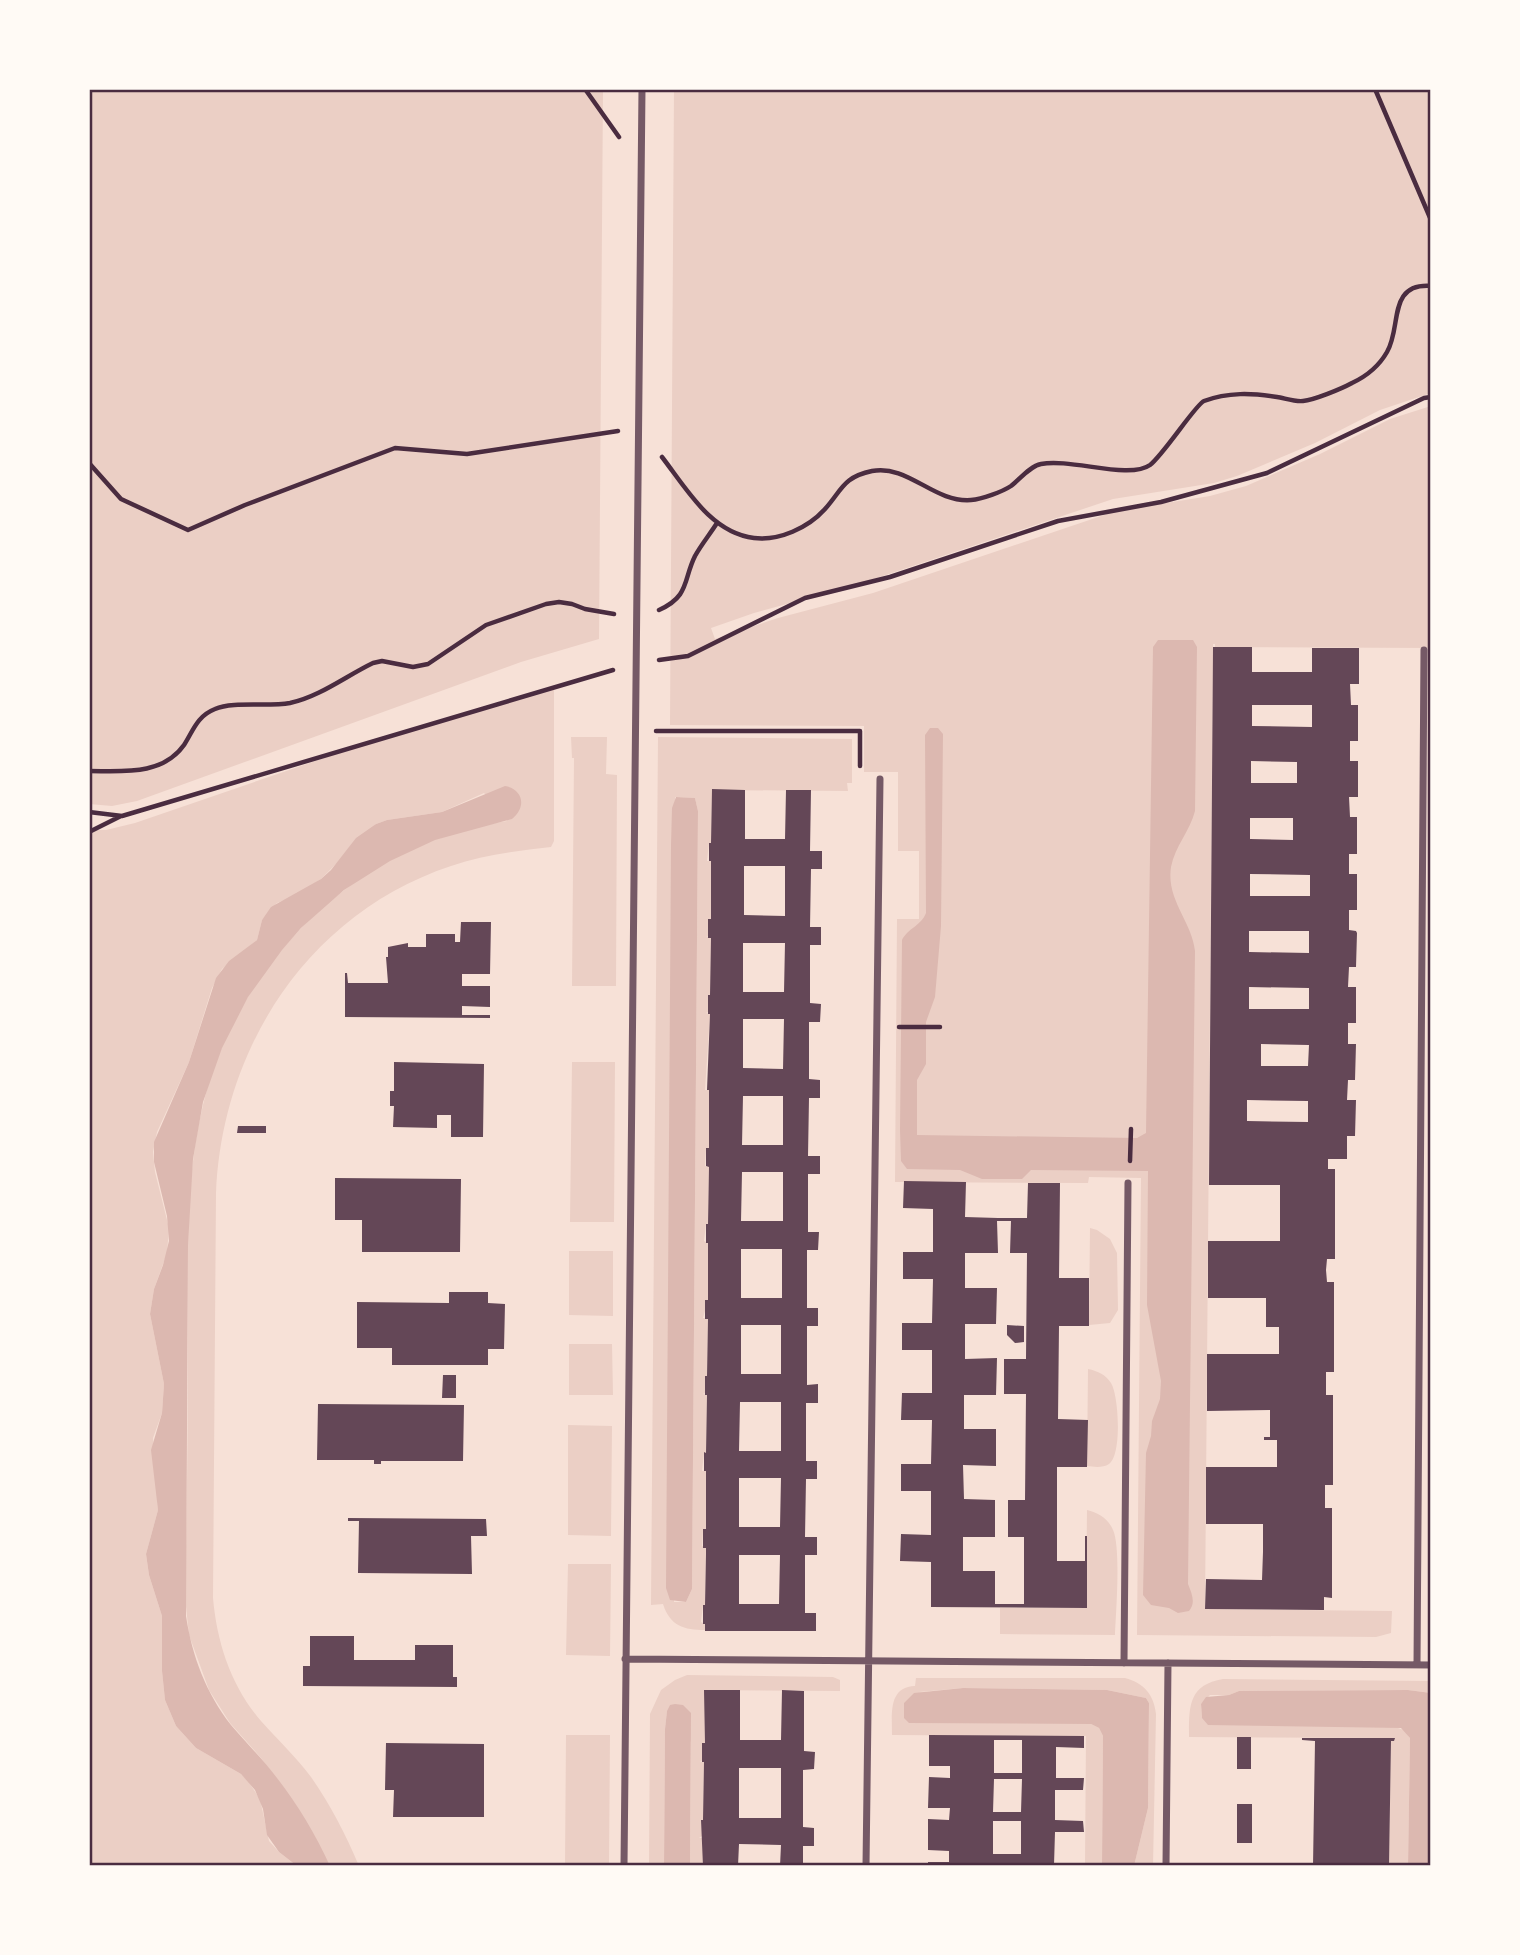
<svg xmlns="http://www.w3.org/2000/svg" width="1520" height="1955" font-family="Barlow,sans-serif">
<rect width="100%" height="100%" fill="#f7e1d7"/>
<path fill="#ebcfc5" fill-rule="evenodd" d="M89,89H603L599,639L521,662L137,801L112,806L89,804Z
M674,89H1431V393L1380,410L1315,443L1237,476L1214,483L1113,499L853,586L754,613L711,628L715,639L778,618L873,593L1116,511L1210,496L1246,486L1320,454L1390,419L1431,406V648L1215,647V644H1213L1205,1609L1392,1611L1391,1633L1376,1637L1137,1635L1141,1178L1089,1177L1088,1183L895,1182L897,919H919V851H898V772H864V726L670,725Z
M554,686V841L551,847C517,851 483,855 451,866C309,913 222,1047 216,1193L213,1598C217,1643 231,1686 261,1721C277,1739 296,1757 311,1777C330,1804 346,1835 359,1866H330L294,1802L261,1758L230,1723L209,1690L189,1635L185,1597C187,1508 188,1420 188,1332C188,1256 185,1178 203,1105C231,986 321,883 435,839C458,831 483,825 507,821L484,793L442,812L387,820L376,824L321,879L297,895L277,903L262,920L257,940L222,969L212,988L189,1062L157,1132L153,1152L155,1172L169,1228L167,1253L154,1289L150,1314L164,1384L162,1413L153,1438L158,1510L146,1554L149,1575L162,1616V1671L165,1700L176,1726L196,1748L241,1774L248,1781L260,1799L269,1841L279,1852L297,1866H89V830H106L135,823L330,756Z
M571,737H607L606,774L617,775L616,986H572L574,758H572Z
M658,737L852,739V783H847L848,791L712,790L711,843H709L707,861H711V919H708V936H706L711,938L710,995L708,996V1012L706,1013L710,1014L705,1090H709V1148H706L705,1166L709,1167L708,1224H706L704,1241L708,1243V1300L703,1318L708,1319L707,1376L705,1377V1393L703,1394L707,1395L706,1453H704L702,1471H706V1529H703L702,1546L706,1548L705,1605H703L701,1622L705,1624V1630C684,1630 670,1626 663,1604L651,1605ZM675,797L695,798L698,811L692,1589L686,1602H674Z
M572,1062H615L614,1222H570Z
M1090,1228L1097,1230L1110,1239L1117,1253L1118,1310L1110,1323L1089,1325Z
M569,1251H613V1316L569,1315Z
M569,1344H612L613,1395H569Z
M1088,1369C1098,1371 1106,1375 1111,1383C1119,1396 1122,1455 1109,1464C1103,1468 1094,1467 1087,1466Z
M568,1425L612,1426L611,1536L568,1535Z
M1087,1510C1098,1513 1108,1518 1113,1530C1121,1547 1116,1613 1115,1635L1000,1634V1608H1086Z
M568,1564H611L610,1656L566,1655Z
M687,1675L833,1677L840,1680V1691L705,1690V1743L702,1744V1760L700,1762H704L703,1820H701L702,1836L699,1838H703V1866H690L691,1742L667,1711L665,1729L664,1866H649L650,1714L661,1690L675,1680Z
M916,1678H1125C1144,1683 1154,1695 1156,1714L1153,1866H1134L1148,1808L1149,1703L1146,1698L1107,1690L963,1688L919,1692L1091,1724L1099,1728L1103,1736L1102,1866H1085L1086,1736L892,1735C892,1714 888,1687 915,1686Z
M1223,1679L1431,1681V1693L1408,1690L1239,1691L1229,1695H1210L1201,1704L1202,1718L1395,1727L1404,1730L1410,1738L1408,1866H1389L1391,1741H1394V1738L1189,1737C1189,1707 1188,1685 1223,1679Z
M566,1735H610L609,1866H565Z"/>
<path fill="#dcb8b0" d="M1158,640H1193L1197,647L1195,811C1190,831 1175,846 1171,867C1166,900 1192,921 1195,951L1188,1584C1192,1594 1196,1603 1189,1611L1178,1613L1169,1608L1151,1605L1143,1595L1146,1453L1151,1436L1152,1421L1160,1399L1161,1381L1147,1305L1148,1171L1031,1170L1022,1179H982L960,1170L907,1169L901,1161L900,1130L902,940C908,928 921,926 926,913L925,735L930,728H938L943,734L941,926L935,997L926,1022V1064L917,1080V1135L1137,1138L1146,1133L1153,647Z
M505,786C523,789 527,807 512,819L435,840L390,861L344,890L301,928L282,950L248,997L222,1048L203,1102L193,1159L188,1245L186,1616C192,1656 206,1693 231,1725C246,1743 263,1759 277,1778C298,1805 316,1835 330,1866H297L279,1852L267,1835L263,1809L255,1790L241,1774L196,1748L176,1726L165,1700L162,1671V1616L149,1575L146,1554L158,1510L151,1450L162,1413L164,1384L150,1314L154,1289L163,1265L169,1241L167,1216L154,1162V1142L189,1062L216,978L229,961L257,940L262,920L271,907L321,879L331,870L356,838L376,824L387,820L442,812Z
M676,797L695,798L698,811L692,1589L686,1602L670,1600L666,1588L671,845L672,808Z
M963,1688L1107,1690L1146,1698L1149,1703L1148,1808L1134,1866H1102L1103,1736L1099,1728L1091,1724L909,1723L904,1718V1703L914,1693Z
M1408,1690L1431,1693V1866H1408L1410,1738L1401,1728L1208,1725L1202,1718L1201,1704L1206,1697L1229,1695L1239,1691Z
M675,1704L683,1705L691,1713L690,1866H664L665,1729L667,1711L670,1705Z"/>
<path fill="#644757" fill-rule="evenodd" d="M1213,647H1252V672H1312V648H1359V684H1350L1351,705H1358V741H1350V761H1358V797H1349L1350,817H1357V854H1349V874H1357V910H1349V930L1356,931L1357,933L1356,967H1349L1348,987H1356V1023H1348V1044H1356L1355,1080H1348L1347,1100H1356L1355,1136H1347V1159H1328V1169H1335V1259H1327L1326,1270L1327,1282H1334V1372H1326V1395H1333V1485H1325V1508H1332V1598L1324,1597V1610L1205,1609L1206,1579L1262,1580L1263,1552V1524H1206V1467H1277V1440H1264V1437H1270V1410L1207,1411V1354H1279V1327H1266V1298H1208V1241H1280V1185H1209ZM1252,705H1312V727L1252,726ZM1251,761L1297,762V783H1251ZM1250,818H1293V840L1250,839ZM1250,874L1310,875V896H1250ZM1249,931H1309V953L1249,952ZM1249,987L1309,988V1009H1249ZM1261,1044L1309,1045L1308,1066H1261ZM1247,1100L1308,1101V1122L1247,1121Z
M712,789L745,790V839H785L786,790H811L810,851H822V869H811L810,927H821V945H810V1003L821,1004L820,1022H809V1079L820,1080V1098H809L808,1156H820V1174H808V1232H819L818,1250H807V1308H818V1326H807V1385L818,1384V1403H806V1461H817V1479H806L805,1537H817V1555H805V1613H816V1631H705V1624H703V1605H705L706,1554V1548H703V1529H706V1471H704V1452L706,1453L707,1395H705V1376H707L708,1319H705V1300H708V1243H706V1224H708L709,1167L706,1166V1148H709V1090H707L710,1014H708V995H710L711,938H708V919H711V861H709V843H711ZM744,866H785V916L744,915ZM743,943H785L784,992H743ZM743,1019H784L783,1069L743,1068ZM743,1096H783V1145H742ZM742,1172H783V1221H741ZM741,1249H782V1298H741ZM741,1325H781V1374H741ZM740,1402H781V1451H739ZM739,1478H781L780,1527H739ZM739,1555H780L779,1604H739Z
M461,922H491L490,974H462V986H490V1007L462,1006V1015H490V1018L345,1017V973H347L348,983H388L386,957H388V947L408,943V947H426V934H455V942H460Z
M394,1062L484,1064L483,1137H451V1115H437V1128L393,1127L394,1106H390V1091H394Z
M238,1126H266V1133H237Z
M335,1178L461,1179L460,1252H362V1220H335Z
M904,1181L966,1182L965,1217L998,1218H1027L1028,1183H1060L1059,1278H1089V1326H1059L1058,1419L1088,1420L1087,1467H1057V1561H1085V1536H1087V1608L931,1607V1562L900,1561L901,1534L931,1535V1491H901V1464H931L932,1420H901L902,1393H932V1350H902V1323H932L933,1279H903V1252H933V1209L903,1208ZM997,1221H1011L1010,1253H1027L1026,1359H1004V1394H1026L1025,1500H1008V1537H1024V1604H995V1571H963V1537H995V1500L964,1499L963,1465L996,1466V1429H964V1395H996L997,1358L965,1359V1324H996L997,1288H965V1253H998Z
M449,1292H488V1303L505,1304L504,1349H488V1365H392V1348H357V1302L449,1303Z
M1007,1325L1024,1326V1342L1015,1343L1007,1335Z
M443,1375H456V1398H442Z
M318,1404L464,1405L463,1461H381V1464H374V1460H317Z
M348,1518L486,1519L487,1536H471L472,1574L358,1573L359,1521H348Z
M310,1636H354V1660H415V1645H453V1677H457V1687L303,1686V1666H310Z
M704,1690H740V1740H781L782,1690L804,1691V1751L815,1752L814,1769L803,1770V1827L814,1828V1846H803V1866H780L781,1845L739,1844L738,1866H703L701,1820H703L704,1762H702V1743H705ZM739,1768H781V1818H739Z
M929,1735L1084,1736V1748L1056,1747V1778H1084L1083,1790H1055V1820L1083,1821L1084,1832H1055L1054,1865L928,1866V1862H949V1851L928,1850V1819L949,1820L950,1808H928L929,1777L950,1778V1766H929ZM994,1740H1022V1773H994ZM994,1779H1022L1021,1812H993ZM993,1821H1021V1854H993Z
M1237,1737H1251V1769H1237Z
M1302,1738H1395L1394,1741H1391L1389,1866H1313L1315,1741L1302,1740Z
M386,1743L484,1744V1817H393L394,1790H385Z
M1237,1804H1252V1843H1237Z"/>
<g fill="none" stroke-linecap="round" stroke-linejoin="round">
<path stroke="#4a2c40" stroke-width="4.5" d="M585,89L619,137
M1375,89L1431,220
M662,457C686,488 711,533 754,538C779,541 808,528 825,509C842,490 843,477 872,471C908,464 934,503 971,500C982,499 1002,492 1011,486C1020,479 1030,466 1041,464C1071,458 1129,480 1150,465C1164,454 1196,404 1204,401C1228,392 1252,393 1277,397C1284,398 1295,402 1303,401C1314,400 1341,389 1352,383C1367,376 1379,366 1387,352C1402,327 1387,283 1431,286
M89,463L121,499L188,530L245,505L395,448L467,454L618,431
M659,610C690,596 683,580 695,556C701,545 710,534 717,523
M659,660L688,656L805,598L890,577L1058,521L1161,502L1267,473L1424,398L1431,397
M656,731H860V766
M89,771C122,771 162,776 184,745C193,731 197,716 215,709C233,701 268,707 290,703C319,697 346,676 373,663L382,661L413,667L428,664L486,625L546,604L559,602L572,604L585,609L614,614
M89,812L122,816L613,670
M89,832L121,816
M899,1027H940
M1130,1161L1131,1129"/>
<path stroke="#755966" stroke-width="7" d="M625,1659L1431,1665
M1124,1663L1128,1183
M1417,1665L1424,650
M624,1866L642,89
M866,1866L880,779
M1166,1866L1168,1663"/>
</g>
<rect width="1520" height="1955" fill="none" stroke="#fffaf5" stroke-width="182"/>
<rect x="91" y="91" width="1338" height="1773" fill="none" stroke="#4a2c40" stroke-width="2.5"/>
</svg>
